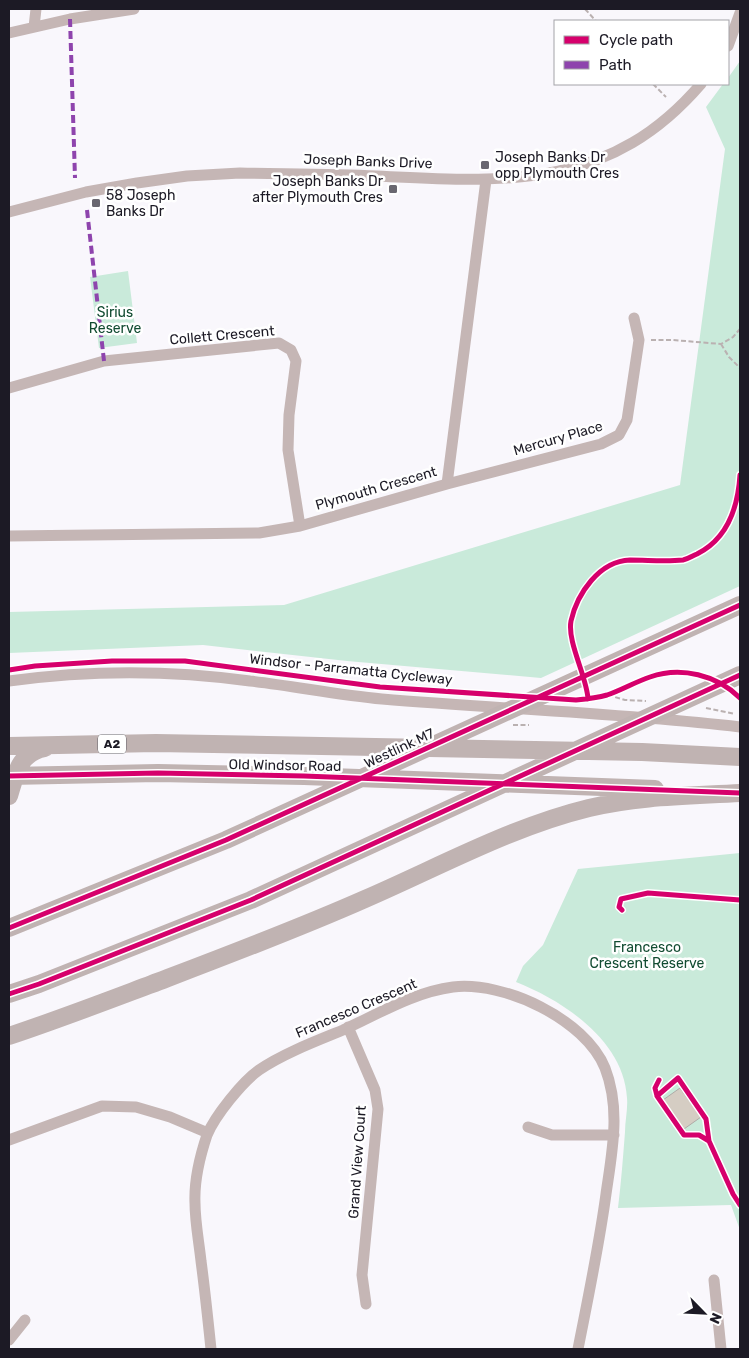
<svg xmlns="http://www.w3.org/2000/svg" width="749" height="1358" font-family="Rubik,sans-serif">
<rect width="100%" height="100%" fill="#f9f7fc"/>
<path fill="#c9eada" d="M740,61V586L541,678L347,661L203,645L9,653V612L284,605L680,485L725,149L706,107L723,84H728V78Z
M128,271L137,343L99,348L90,277Z
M740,853V1230L731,1205L618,1208C621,1183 623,1158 625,1132C625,1121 628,1109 627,1098C624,1041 564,1001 516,982L523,966L543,945L578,869Z"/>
<path fill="#d5cdc3" stroke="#afaba8" d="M680,1088L701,1117L684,1129L663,1100Z"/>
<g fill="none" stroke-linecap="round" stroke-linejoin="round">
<path stroke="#bab1b1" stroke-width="2" stroke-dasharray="5 2.5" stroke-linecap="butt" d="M585,9L596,21
M653,84L666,97
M651,340H673L721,344L733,337L740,329
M721,344L729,357L740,368
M608,695L625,700L646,701
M706,708L735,714
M513,725H529
M657,1096L678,1078L706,1119L709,1141"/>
<path stroke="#c5b6b5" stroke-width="11" d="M34,27L36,9
M9,33L70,19L134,9
M728,46L740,13
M9,212L86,192L137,183L187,176L240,173C286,174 331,174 377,176C506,182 609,191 701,84
M9,388L104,361L279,343L291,350L296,361L289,415L288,450L300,526
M447,484L486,180
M9,536L259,533L300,526L447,484L601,444L619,435L627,420L639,340L634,318
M9,681C89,670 170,670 250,681C294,686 338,695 382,699C501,709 621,713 740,727
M348,1027L375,1090L378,1109L362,1275L366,1304
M528,1127L552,1135H614
M9,1140L102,1106L136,1107L170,1117L208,1133
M714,1280L721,1349
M9,1340L25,1320
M211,1349C208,1320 205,1291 201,1261C199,1242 195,1222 195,1203C194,1181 200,1156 207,1135C215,1116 242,1082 259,1070C282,1054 316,1041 343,1030C378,1014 414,992 453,987C504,981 585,1019 605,1068C621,1109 612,1152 606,1194C599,1246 588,1298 578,1349"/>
<path stroke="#c0b3b2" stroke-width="18" d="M9,746L156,743L642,752L740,757
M9,776L158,773L304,776L655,789
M9,796C16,773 19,753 45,748
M9,928L226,840L740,605
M9,994L39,984L251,900L740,675
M9,1036C57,1020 104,1002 152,984C223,957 295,930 365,899C439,867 511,827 589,808C638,796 690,796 740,793"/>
<path stroke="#8e44ad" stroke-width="4" stroke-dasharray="8 4" stroke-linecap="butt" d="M70,19L75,178
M87,210L104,361"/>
<g stroke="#fff" stroke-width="8">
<path id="cycleway" d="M9,670L35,666L112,661H185L380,687L576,700C587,699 597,698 607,695C622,690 635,682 650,677C681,666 717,675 740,698
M588,699C587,677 567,642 571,621C577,594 599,561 630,560C648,560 665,562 683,560C688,559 692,556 697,554C727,539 738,507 740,475
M9,776L158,773L304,776L740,793
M622,910L619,907L621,899L648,893L740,900
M9,928L226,840L740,605
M9,994L39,984L251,900L740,675
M659,1080L655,1088L657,1096L684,1135H699L709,1141L733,1194L740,1205
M657,1096L678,1078L706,1119L709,1141"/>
</g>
<use href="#cycleway" stroke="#d6006c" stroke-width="5"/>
</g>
<g fill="#696770" stroke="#fff" stroke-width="2">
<rect x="480" y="160" width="10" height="10" rx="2.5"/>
<rect x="388" y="184" width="10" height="10" rx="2.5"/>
<rect x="91" y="198" width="10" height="10" rx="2.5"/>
</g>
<g text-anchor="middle" stroke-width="5" stroke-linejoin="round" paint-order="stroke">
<rect fill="#fff" stroke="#605f66" stroke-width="1" x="98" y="734.5" width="28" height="19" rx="4"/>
<g font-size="12" font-weight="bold" fill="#1c1a25">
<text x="112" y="748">A2</text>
</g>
<g font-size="14" fill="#1c1a25" stroke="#fff" text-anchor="start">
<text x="495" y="162">Joseph Banks Dr<tspan x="495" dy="16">opp Plymouth Cres</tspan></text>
<text x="383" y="186" text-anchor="end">Joseph Banks Dr<tspan x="383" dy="16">after Plymouth Cres</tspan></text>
<text x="106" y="200">58 Joseph<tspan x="106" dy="16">Banks Dr</tspan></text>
</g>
<g font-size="14" fill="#1c1a25" stroke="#fff">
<text transform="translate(368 161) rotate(2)" y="5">Joseph Banks Drive</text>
<text transform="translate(222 335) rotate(-5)" y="5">Collett Crescent</text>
<text transform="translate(558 438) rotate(-16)" y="5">Mercury Place</text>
<text transform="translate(376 488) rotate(-16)" y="5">Plymouth Crescent</text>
<text transform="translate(351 669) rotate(6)" y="5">Windsor - Parramatta Cycleway</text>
<text transform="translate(399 748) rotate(-25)" y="5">Westlink M7</text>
<text transform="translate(285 765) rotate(1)" y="5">Old Windsor Road</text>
<text transform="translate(356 1008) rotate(-23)" y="5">Francesco Crescent</text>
<text transform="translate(357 1162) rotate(-86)" y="5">Grand View Court</text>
</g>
<g font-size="14" fill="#124c32" stroke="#fff">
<text x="115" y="317">Sirius<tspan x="115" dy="16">Reserve</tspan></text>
<text x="647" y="952">Francesco<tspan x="647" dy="16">Crescent Reserve</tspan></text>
</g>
</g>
<rect width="749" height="1358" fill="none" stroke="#1c1a25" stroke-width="20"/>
<rect x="554" y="20" width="175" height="65" fill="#ffffff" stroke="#a4a3a8"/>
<rect x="564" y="36" width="25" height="8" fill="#d6006c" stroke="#a4a3a8"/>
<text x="599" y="45" font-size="15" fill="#1c1a25">Cycle path</text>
<rect x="564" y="61" width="25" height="8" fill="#8e44ad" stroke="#a4a3a8"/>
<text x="599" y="70" font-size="15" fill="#1c1a25">Path</text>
<g transform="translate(704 1313) rotate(114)" stroke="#ffffff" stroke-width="4" paint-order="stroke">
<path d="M0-4L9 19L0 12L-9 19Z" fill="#1c1a25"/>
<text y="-8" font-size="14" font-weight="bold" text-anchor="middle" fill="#1c1a25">N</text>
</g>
</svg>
